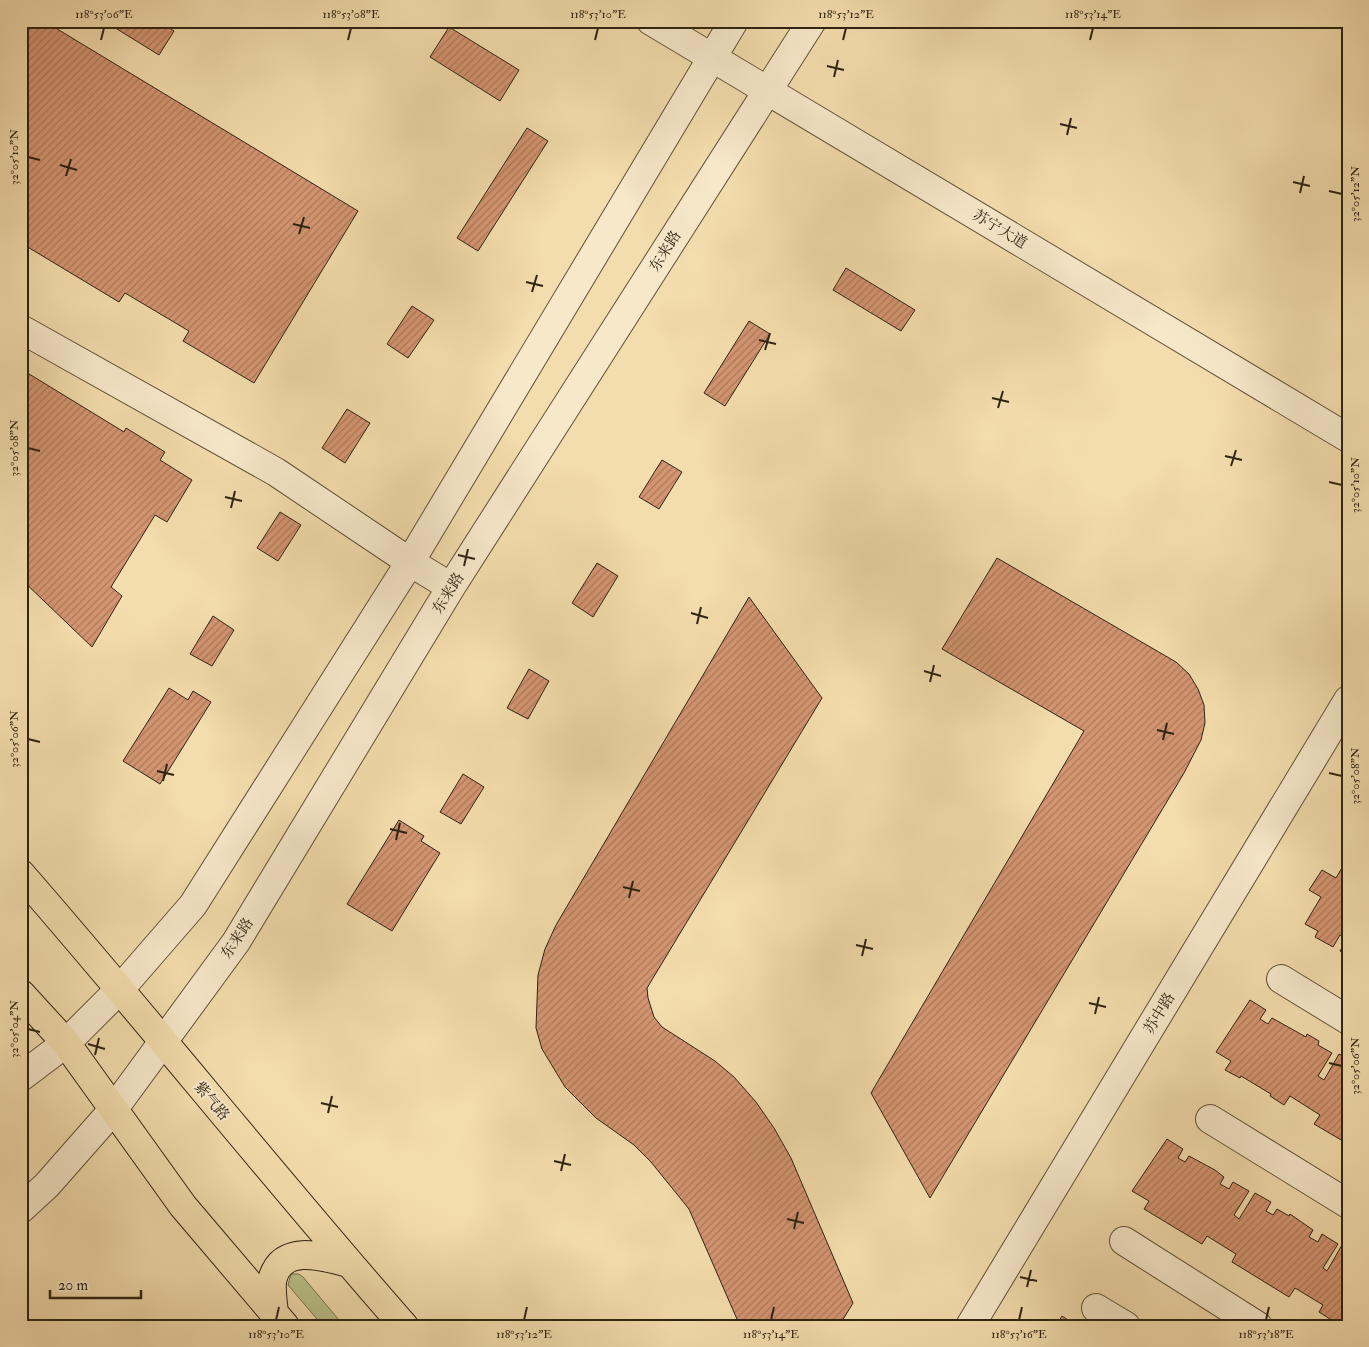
<svg xmlns="http://www.w3.org/2000/svg" width="1369" height="1347" font-family="'IM FELL Double Pica','Noto Serif SC',serif">
<defs>
<pattern id="building-hatch" width="6" height="6" patternUnits="userSpaceOnUse" patternTransform="scale(1.25)"><rect width="6" height="6" fill="#d49572"/><path d="M-1 1l2-2M0 6l6-6M5 7l2-2" fill="none" stroke="#ac795c"/></pattern>
</defs>
<rect width="100%" height="100%" fill="#f3dcad"/>
<filter id="stains"><feTurbulence type="fractalNoise" baseFrequency=".004" numOctaves="4"/><feColorMatrix values="0 0 0 0 .2 0 0 0 0 .09 0 0 0 0 .02 0 0 0 .5 -.17"/></filter>
<radialGradient id="worn" r=".72"><stop offset=".6" stop-color="#630" stop-opacity="0"/><stop offset="1" stop-color="#630" stop-opacity=".3"/></radialGradient>
<path fill="#bac08a" stroke="#74724e" d="M291,1274H299L303,1277L344,1326H323L288,1285Z"/>
<path fill="url(#building-hatch)" stroke="#2f2312" d="M21,21H44L358,211L254,383L183,341L189,331L125,293L119,302L21,243Z
M104,21H159L174,31L159,55Z
M449,27L519,70L500,101L430,57Z
M527,128L548,141L478,251L457,238Z
M846,268L915,310L901,331L833,290Z
M412,306L434,320L408,358L387,344Z
M749,321L770,334L725,406L704,393Z
M21,369L124,432L126,428L165,452L160,460L192,480L167,522L155,515L111,587L122,596L92,647L21,579Z
M347,409L370,423L345,463L322,448Z
M662,460L682,472L659,509L639,497Z
M280,512L301,525L278,561L257,548Z
M997,558L1176,662L1189,674L1198,689L1204,705L1205,723L1201,740L1184,773L930,1198L871,1093L1084,731L942,649Z
M597,563L618,576L593,617L572,603Z
M749,597L822,698L647,988L648,998L654,1017L662,1027L715,1061L734,1077L756,1102L774,1128L791,1158L853,1303L839,1326H740L689,1209L651,1162L634,1145L596,1118L565,1087L542,1049L536,1028L538,975L545,949L556,925Z
M213,616L234,630L212,666L190,654Z
M529,669L549,681L528,719L507,708Z
M169,688L188,700L193,691L211,702L160,784L123,761Z
M463,774L484,787L461,824L440,812Z
M399,820L424,836L421,841L440,853L392,931L347,904Z
M1343,866L1348,869V956L1340,951L1347,939L1340,935L1333,947L1315,937L1318,931L1305,924L1321,897L1309,890L1322,870L1336,878Z
M1250,1000L1266,1010L1260,1019L1268,1024L1272,1018L1306,1037L1307,1034L1319,1041L1318,1045L1332,1053L1318,1076L1324,1080L1339,1054L1348,1059V1144L1314,1124L1320,1115L1290,1096L1284,1105L1270,1096L1271,1094L1241,1076L1240,1078L1225,1070L1231,1061L1216,1052Z
M1167,1139L1183,1149L1178,1158L1185,1162L1189,1156L1215,1170L1224,1177L1220,1184L1229,1189L1233,1182L1249,1191L1234,1215L1239,1219L1255,1193L1271,1202L1266,1211L1273,1215L1277,1209L1289,1216L1290,1214L1313,1230L1309,1237L1318,1242L1322,1234L1338,1244L1323,1268L1327,1271L1342,1245L1348,1249V1326H1341L1319,1312L1323,1305L1295,1288L1289,1297L1232,1262L1236,1254L1207,1236L1202,1244L1144,1209L1149,1201L1132,1191Z
M1062,1316L1077,1326H1056Z"/>
<g fill="none" stroke-linecap="round" stroke-linejoin="round">
<g stroke="#605139" stroke-width="30">
<path id="minor" d="M651,21L1348,438
M21,329L276,472L410,562L451,587
M1281,979L1348,1020
M21,1077L66,1043L121,988L193,905L410,562L734,21
M1210,1119L1348,1204
M21,1209L47,1185L113,1110L236,942L451,587L812,21
M1124,1241L1258,1326
M1096,1308L1126,1326
M970,1326L1348,700"/>
</g>
<g stroke="#2f2312" stroke-width="30">
<path id="major" d="M21,874C151,1023 274,1178 404,1326
M21,994L66,1043L183,1206L285,1326
M274,1313C273,1302 270,1287 273,1277C284,1243 325,1257 349,1263"/>
</g>
<use href="#minor" stroke="#f7e8ca" stroke-width="28"/>
<use href="#major" stroke="#f3dcad" stroke-width="28"/>
</g>
<path fill="none" stroke="#2f2312" stroke-width="2" d="M101,40L104,28M348,40L351,28M595,40L598,28M843,40L846,28M1090,40L1093,28M827,66L844,70M834,77L838,60M1060,124L1077,128M1067,135L1071,118M28,157L40,160M60,165L77,170M66,176L71,159M1293,182L1310,186M1329,191L1342,194M1300,193L1304,176M293,224L310,228M299,234L304,217M526,282L543,286M532,292L537,275M759,340L776,344M765,350L770,333M992,398L1009,402M998,408L1003,391M28,448L40,451M1225,456L1242,460M1231,466L1236,450M1329,482L1342,485M225,497L242,501M231,508L235,491M458,555L475,559M464,566L468,549M691,613L708,618M697,624L701,607M924,671L941,676M930,682L934,665M1157,730L1174,734M28,739L40,742M1163,740L1167,723M157,771L174,775M1329,773L1342,776M163,781L167,764M390,829L407,833M396,840L400,823M623,887L640,891M629,898L633,881M856,945L873,949M862,956L866,939M1089,1003L1106,1007M1095,1014L1099,997M28,1029L40,1032M88,1044L105,1049M95,1055L99,1038M1329,1063L1342,1066M321,1103L338,1107M328,1113L332,1096M554,1161L571,1165M561,1171L565,1154M787,1219L804,1223M794,1229L798,1212M1020,1277L1037,1281M1027,1287L1031,1270M276,1320L279,1307M524,1320L527,1307M771,1320L774,1307M1019,1320L1022,1307M1266,1320L1269,1307"/>
<g text-anchor="middle" stroke-width="4" stroke-linejoin="round" paint-order="stroke">
<g font-size="15" fill="#2f2312" stroke="#f7e8ca">
<text transform="translate(1000 229) rotate(31)" y="5">苏宁大道</text>
<text transform="translate(665 251) rotate(-58)" y="5">东来路</text>
<text transform="translate(448 593) rotate(-58)" y="5">东来路</text>
<text transform="translate(237 938) rotate(-56)" y="5">东来路</text>
<text transform="translate(1159 1013) rotate(-59)" y="5">苏中路</text>
<text transform="translate(212 1101) rotate(50)" y="5">紫气路</text>
</g>
</g>
<rect width="1369" height="1347" fill="none" stroke="#f3dcad" stroke-width="55"/>
<path d="M50 1290v8h91v-8" fill="none" stroke="#2f2312" stroke-width="2.5"/>
<text x="58" y="1290" font-size="15" fill="#2f2312" stroke="#f7e8ca" stroke-width="4" paint-order="stroke">20 m</text>
<rect x="28" y="28" width="1314" height="1292" fill="none" stroke="#2f2312" stroke-width="2"/>
<g font-size="12" text-anchor="middle" fill="#2f2312">
<text x="104" y="18">118°53'06"E</text>
<text x="351" y="18">118°53'08"E</text>
<text x="598" y="18">118°53'10"E</text>
<text x="846" y="18">118°53'12"E</text>
<text x="1093" y="18">118°53'14"E</text>
<text transform="translate(14 157) rotate(-90)" y="4">32°05'10"N</text>
<text transform="translate(1355 194) rotate(-90)" y="4">32°05'12"N</text>
<text transform="translate(14 448) rotate(-90)" y="4">32°05'08"N</text>
<text transform="translate(1355 485) rotate(-90)" y="4">32°05'10"N</text>
<text transform="translate(14 739) rotate(-90)" y="4">32°05'06"N</text>
<text transform="translate(1355 776) rotate(-90)" y="4">32°05'08"N</text>
<text transform="translate(14 1029) rotate(-90)" y="4">32°05'04"N</text>
<text transform="translate(1355 1066) rotate(-90)" y="4">32°05'06"N</text>
<text x="276" y="1338">118°53'10"E</text>
<text x="524" y="1338">118°53'12"E</text>
<text x="771" y="1338">118°53'14"E</text>
<text x="1019" y="1338">118°53'16"E</text>
<text x="1266" y="1338">118°53'18"E</text>
</g>
<rect width="100%" height="100%" filter="url(#stains)"/>
<rect width="100%" height="100%" fill="url(#worn)"/>
</svg>
